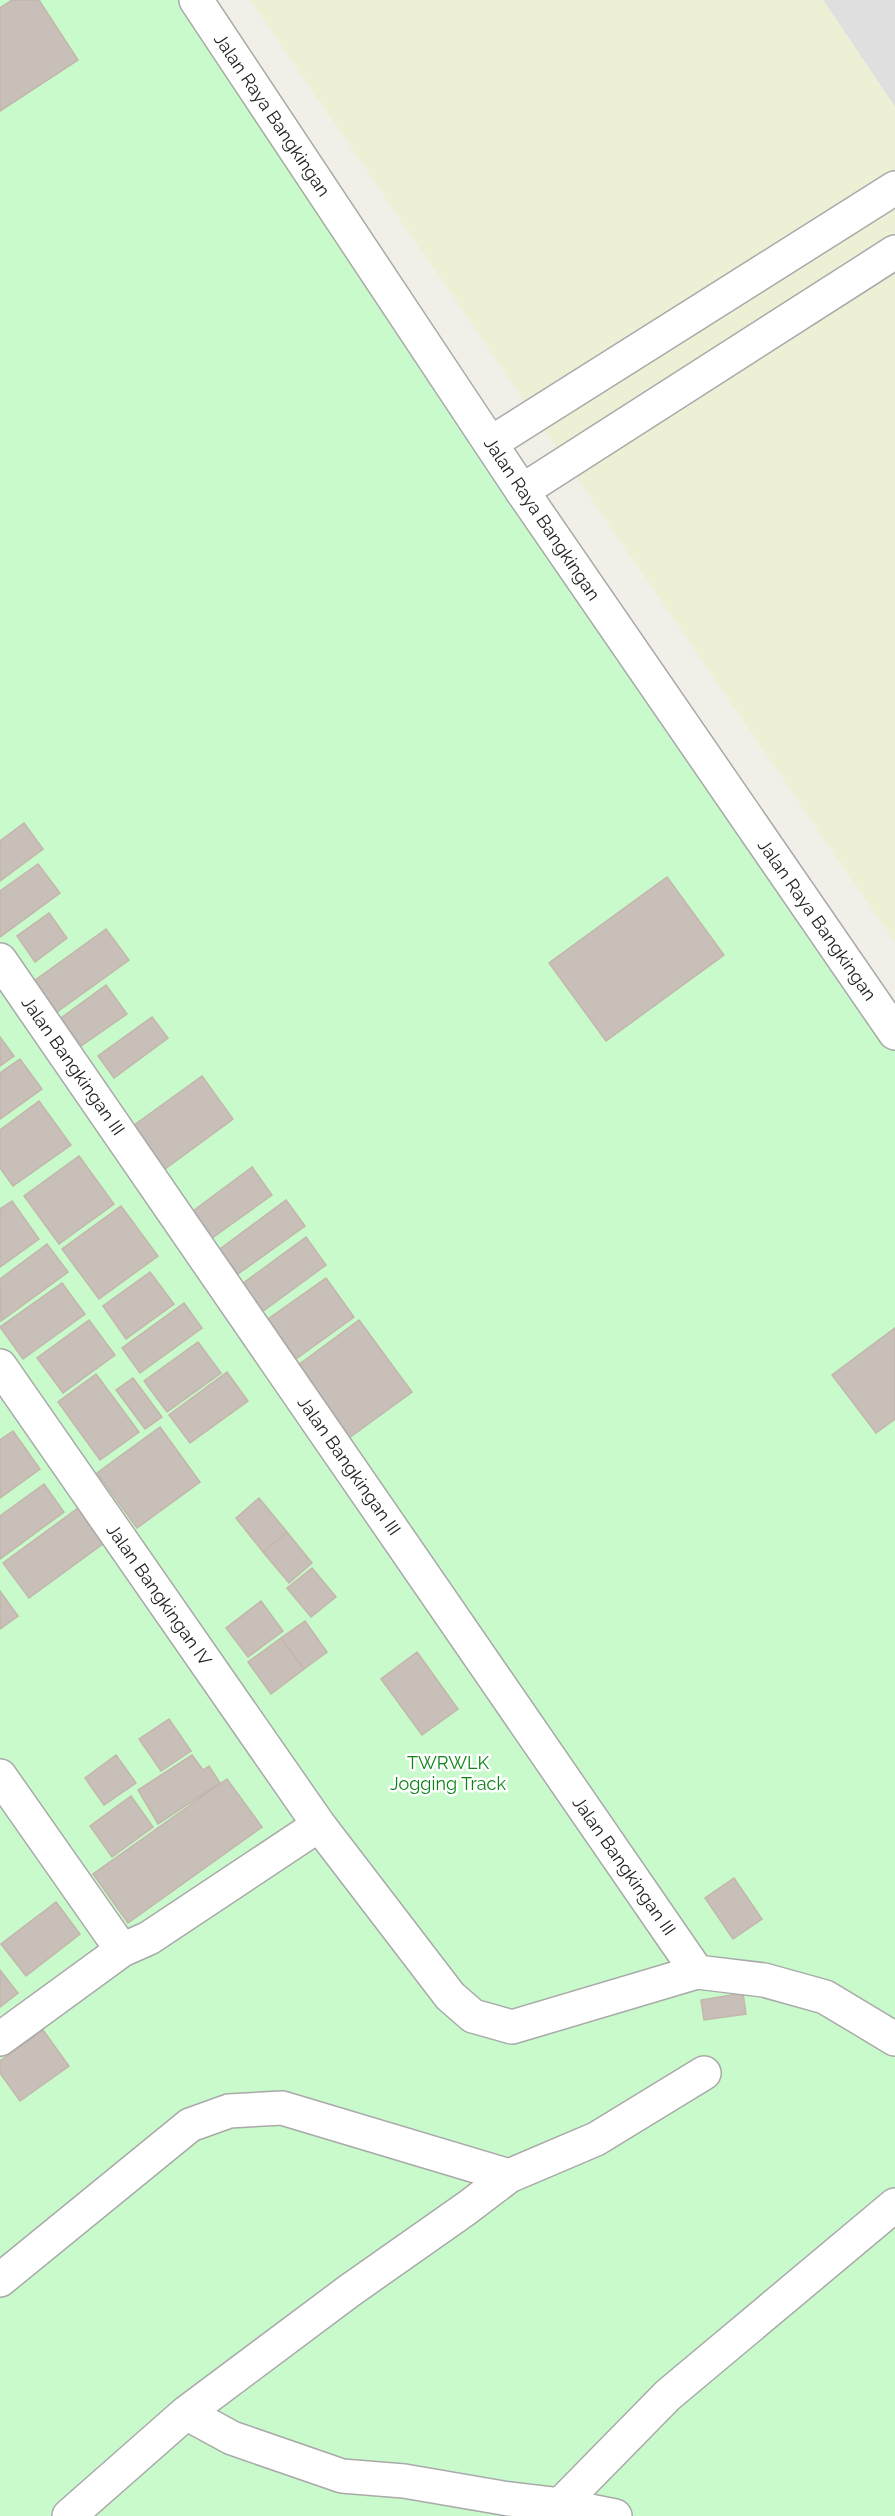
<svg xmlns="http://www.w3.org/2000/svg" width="895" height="2516" font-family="Raleway,sans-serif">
<rect width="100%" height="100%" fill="#f2efe9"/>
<path fill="#e0dfdf" d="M823,0H895V107Z"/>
<path fill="#eef0d5" d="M250,0H823L895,107V943Z"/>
<path fill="#c8facc" d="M0,0H202L895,1031V2516H0Z"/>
<path fill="#c7bfb8" stroke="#c4b6ab" stroke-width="1.5" d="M12,0H39L78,60L0,111V8Z
M24,823L43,849L0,881V841Z
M38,864L60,893L0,937V891Z
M667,877L724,955L606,1041L549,963Z
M49,913L67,938L35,962L17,936Z
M106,929L129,960L57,1012L34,981Z
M106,985L127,1014L81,1046L61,1018Z
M152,1017L168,1038L114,1078L98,1056Z
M0,1037L14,1056L0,1066Z
M20,1059L42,1089L0,1119V1073Z
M202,1076L233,1119L165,1169L133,1126Z
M39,1101L71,1145L13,1186L0,1168V1130Z
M79,1156L114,1204L59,1244L24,1196Z
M252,1167L272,1195L208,1241L189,1214Z
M286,1200L305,1226L238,1274L220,1249Z
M12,1201L39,1239L0,1267V1209Z
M121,1206L158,1256L99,1299L62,1249Z
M306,1237L326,1265L262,1312L242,1284Z
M47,1244L68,1272L1,1321L0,1279Z
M150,1272L174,1304L126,1339L103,1306Z
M326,1278L354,1317L296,1359L268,1319Z
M62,1283L85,1314L23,1359L0,1327Z
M184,1303L202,1328L140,1373L122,1348Z
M89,1320L115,1355L63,1393L37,1358Z
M359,1320L412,1392L349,1438L297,1366Z
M895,1328V1419L876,1433L832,1375Z
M198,1342L221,1373L167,1412L144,1381Z
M227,1372L248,1401L190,1443L169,1415Z
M96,1374L139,1432L100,1460L58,1402Z
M133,1378L162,1417L145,1429L116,1390Z
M160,1427L200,1482L137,1528L97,1473Z
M13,1431L40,1469L0,1498V1440Z
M44,1484L64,1512L0,1559V1516Z
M259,1498L287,1532L263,1552L236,1518Z
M78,1508L104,1543L29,1598L3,1563Z
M287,1532L312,1563L289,1583L263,1552Z
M312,1568L336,1597L311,1617L287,1588Z
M0,1591L18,1616L0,1629Z
M261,1601L283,1631L248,1657L226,1628Z
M305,1621L327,1652L304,1669L281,1638Z
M281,1638L304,1669L271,1694L248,1662Z
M417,1652L458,1709L422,1735L381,1679Z
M169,1719L191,1751L161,1771L139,1739Z
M116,1755L136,1783L104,1805L85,1778Z
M192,1755L203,1770L209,1766L220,1783L158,1824L138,1790Z
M227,1779L262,1827L128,1923L93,1874Z
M131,1796L153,1827L112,1857L90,1826Z
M734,1878L762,1919L733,1939L705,1898Z
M56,1902L80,1934L26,1976L1,1944Z
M0,1970L18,1993L0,2007Z
M743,1993L746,2014L704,2020L701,2000Z
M43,2030L69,2066L20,2101L0,2073V2061Z"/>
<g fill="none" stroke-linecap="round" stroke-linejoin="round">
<g stroke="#a9a9a9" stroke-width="36">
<path id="minor" d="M491,443L895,188
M522,491L895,252
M0,960L697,1972
M0,1366L319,1825L450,1996L473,2016L512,2027L697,1972L764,1980L825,1997L895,2039
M0,1776L122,1950
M0,2039L122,1950L149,1938L319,1825
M0,2280L190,2125L229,2111L282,2108L509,2176
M186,2413L349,2291L467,2208L509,2176L596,2139L704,2073
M560,2505L615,2516
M69,2516L186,2413L232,2438L342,2476L404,2481L509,2499L560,2505L668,2395L895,2205"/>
</g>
<g stroke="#a9a9a9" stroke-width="36">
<path id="tertiary" d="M196,0L522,491L895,1033"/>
</g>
<use href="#minor" stroke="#fff" stroke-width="33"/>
<use href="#tertiary" stroke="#fff" stroke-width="33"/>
</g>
<g text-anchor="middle" stroke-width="5" stroke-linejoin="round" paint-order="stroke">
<g font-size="18" fill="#222" stroke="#fff">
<text transform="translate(272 115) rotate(56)" y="6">Jalan Raya Bangkingan</text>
<text transform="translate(542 519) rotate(56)" y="6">Jalan Raya Bangkingan</text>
<text transform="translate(817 920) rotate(55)" y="6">Jalan Raya Bangkingan</text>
<text transform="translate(73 1066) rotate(55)" y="6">Jalan Bangkingan III</text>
<text transform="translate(349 1466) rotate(55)" y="6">Jalan Bangkingan III</text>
<text transform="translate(159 1595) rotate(55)" y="6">Jalan Bangkingan IV</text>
<text transform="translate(624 1866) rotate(55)" y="6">Jalan Bangkingan III</text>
</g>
<g font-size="18" fill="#0c8416" stroke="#fff">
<text x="448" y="1769">TWRWLK<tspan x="448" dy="21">Jogging Track</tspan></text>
</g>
</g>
</svg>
